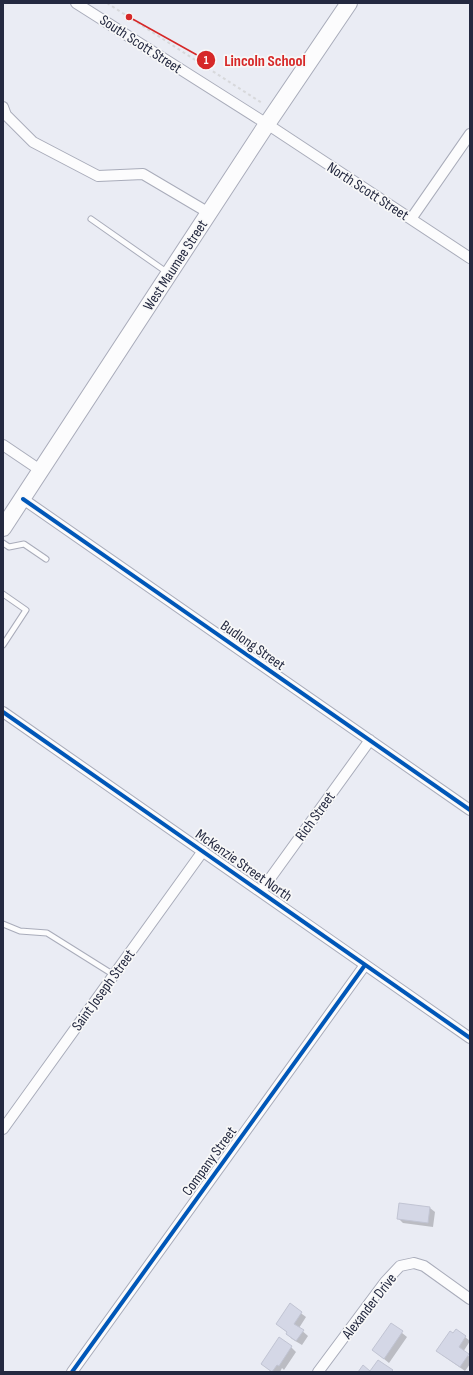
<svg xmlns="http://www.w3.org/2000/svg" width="473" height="1375" font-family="'Sofia Sans Condensed',sans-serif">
<rect width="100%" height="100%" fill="#eaecf4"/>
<path fill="#0003" d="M430,1208L435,1212L433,1227L403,1223L398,1218Z
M290,1305L306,1317L299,1328L308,1336L302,1345L292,1339L287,1334L288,1333L277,1324Z
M391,1324L407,1337L389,1363L373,1350Z
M456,1330L470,1341L463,1352L470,1357V1364L465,1371L442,1355Z
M291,1347L296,1352L284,1370L282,1368L280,1372H272L262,1364Z"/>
<path fill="#d4d7e6" stroke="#c1c4d3" d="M399,1203L430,1207L428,1223L397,1219Z
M290,1303L302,1312L294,1324L304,1330L296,1341L286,1334L287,1332L276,1324Z
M391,1323L403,1331L384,1359L372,1350Z
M456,1329L466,1336L459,1347L469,1354L460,1367L436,1351L450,1331L453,1333Z
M279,1337L292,1346L279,1366L277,1365L272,1372L261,1364Z
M378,1360L393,1370L391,1372H358L363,1365L370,1371Z"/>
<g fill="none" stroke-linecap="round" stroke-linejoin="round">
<g stroke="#a9acba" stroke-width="7">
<path id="lane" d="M91,219L168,273
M3,543L9,547L24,544L46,559
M3,594L26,610L3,645
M3,924L20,931L47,933L114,975"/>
</g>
<g stroke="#a9acba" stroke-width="12">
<path id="street" d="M76,3L267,124L470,258
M3,107L6,115L33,142L98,176L143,174L209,213
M411,219L470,134
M3,445L40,470
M23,499L470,810
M3,712L470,1038
M261,891L370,740
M3,1129L203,851
M72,1372L365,965
M318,1372L385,1282L400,1266L414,1263L424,1266L470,1299"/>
</g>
<g stroke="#a9acba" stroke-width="18">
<path id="primary" d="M3,528L267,124L349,3"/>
</g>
<path stroke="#d7d8db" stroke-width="2" stroke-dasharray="3 3" stroke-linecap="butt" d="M107,3L262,103"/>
<use href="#lane" stroke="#fcfcfd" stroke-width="5"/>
<use href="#street" stroke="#fcfcfd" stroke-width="10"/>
<use href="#primary" stroke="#fcfcfd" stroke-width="16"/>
<g stroke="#f8f8f8" stroke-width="6">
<path id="cycleway" d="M23,499L470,810
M3,712L470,1038
M72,1372L365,965"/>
</g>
<use href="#cycleway" stroke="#0057b8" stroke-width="4"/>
</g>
<g text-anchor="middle" stroke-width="3.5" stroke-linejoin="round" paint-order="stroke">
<g font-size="15" fill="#242940" stroke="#f8f8f8">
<text transform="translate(141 44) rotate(33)" y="5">South Scott Street</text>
<text transform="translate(368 191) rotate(33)" y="5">North Scott Street</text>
<text transform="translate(175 265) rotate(-57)" y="5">West Maumee Street</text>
<text transform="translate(253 645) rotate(35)" y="5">Budlong Street</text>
<text transform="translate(315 816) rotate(-54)" y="5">Rich Street</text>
<text transform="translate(244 865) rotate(35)" y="5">McKenzie Street North</text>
<text transform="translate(103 990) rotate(-54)" y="5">Saint Joseph Street</text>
<text transform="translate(209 1161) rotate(-54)" y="5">Company Street</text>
<text transform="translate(369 1306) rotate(-52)" y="5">Alexander Drive</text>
</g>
</g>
<path fill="none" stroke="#d62828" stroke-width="1.5" d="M129 17L206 60"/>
<g fill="#d62828" stroke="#f8f8f8" stroke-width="1.5">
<circle cx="129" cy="17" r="4"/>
<circle cx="206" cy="60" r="10"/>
</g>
<g font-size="12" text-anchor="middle" font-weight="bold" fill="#fff">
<text x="206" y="64">1</text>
</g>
<g font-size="16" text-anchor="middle" font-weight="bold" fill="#d62828" stroke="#f8f8f8" stroke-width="3.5" stroke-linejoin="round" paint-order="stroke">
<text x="265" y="66">Lincoln School</text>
</g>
<rect width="473" height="1375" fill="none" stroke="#242940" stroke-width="8"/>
</svg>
